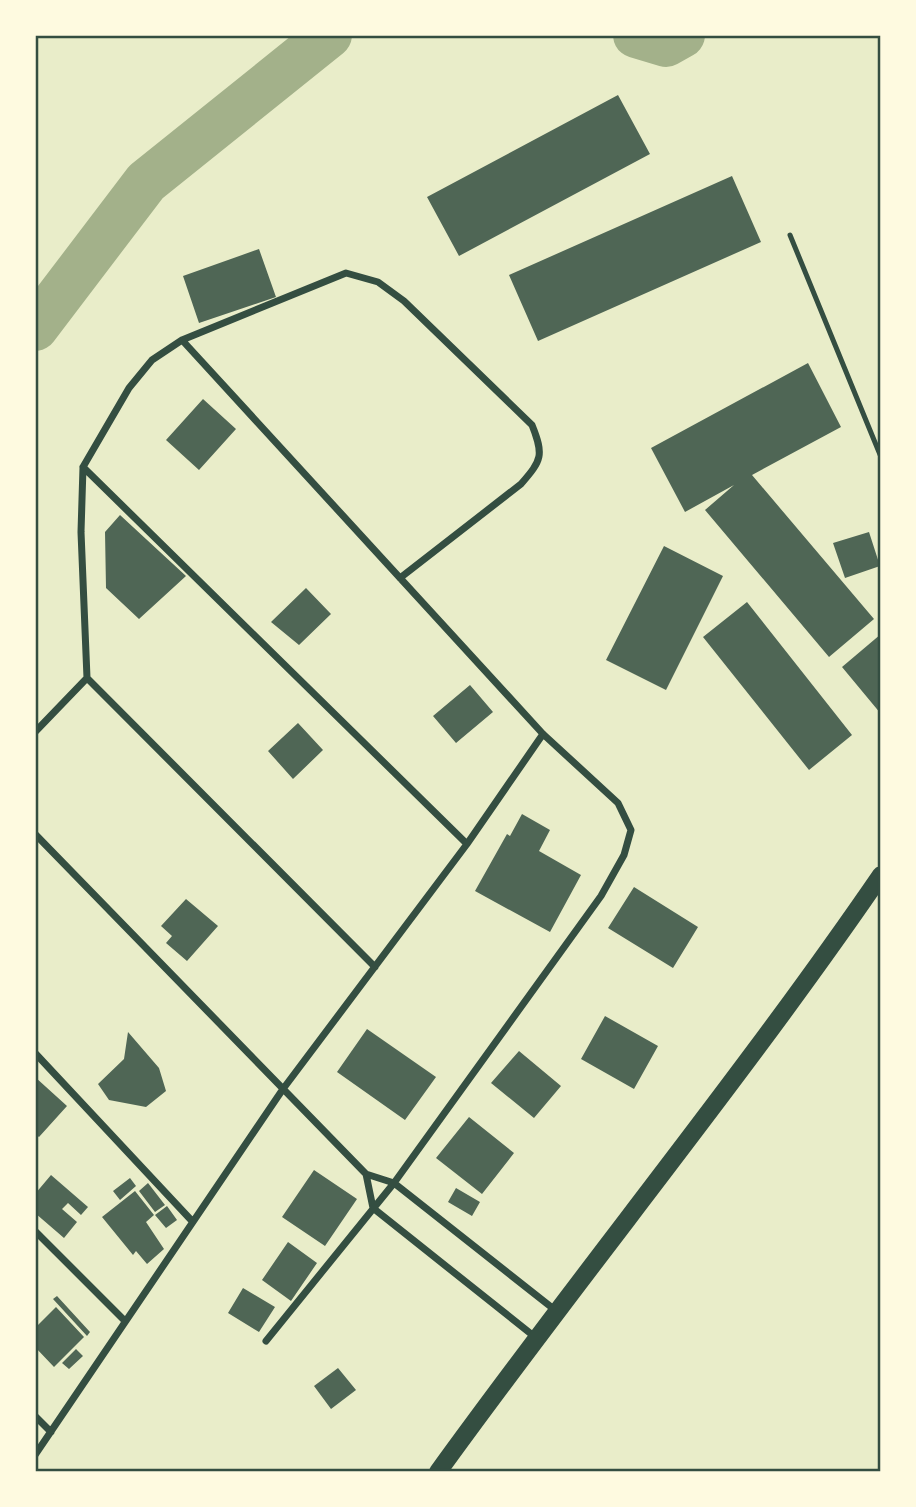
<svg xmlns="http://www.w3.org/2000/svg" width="916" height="1507" font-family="'PT Sans',sans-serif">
<rect width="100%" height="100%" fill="#e9edc9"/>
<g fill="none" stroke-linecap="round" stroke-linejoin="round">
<path stroke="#a3b18a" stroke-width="46" d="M636,35L666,44L682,35
M35,328L146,182L329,35"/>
</g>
<path fill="#4f6655" d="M618,95L650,154L459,256L427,197Z
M732,176L761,242L538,341L509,275Z
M259,249L276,297L199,323L183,276Z
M808,363L841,427L752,475L874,619L829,657L705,510L734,485L685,512L651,448Z
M203,399L236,429L199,470L166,440Z
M120,515L186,576L139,619L106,588L105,532Z
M869,532L880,566L845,578L833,543Z
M664,546L723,576L666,690L606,660Z
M306,588L331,614L299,645L271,622Z
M747,602L852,735L809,770L703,637Z
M881,634V714L842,667Z
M470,685L493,712L456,743L433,716Z
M298,723L323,750L293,779L268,751Z
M522,814L550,830L539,851L581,875L550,932L475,891L507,834L510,836Z
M634,887L698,927L673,968L608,928Z
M186,899L218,926L187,961L166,943L172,936L161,926Z
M605,1016L658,1046L634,1089L581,1059Z
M367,1029L436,1077L405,1120L337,1072Z
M128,1032L159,1068L166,1091L146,1107L109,1100L98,1084L124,1059Z
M519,1051L561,1086L534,1118L491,1083Z
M35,1077L67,1106L39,1137L35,1134Z
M469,1117L514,1153L482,1194L436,1158Z
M314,1170L357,1199L325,1246L282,1217Z
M51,1175L88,1207L81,1215L68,1203L62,1209L77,1222L64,1238L35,1213V1194Z
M130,1178L136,1186L120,1200L113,1191Z
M148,1183L165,1205L155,1212L139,1191Z
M456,1188L480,1202L472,1216L448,1202Z
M135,1191L154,1215L146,1222L164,1249L147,1264L136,1251L133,1255L102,1217Z
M167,1206L177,1220L166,1228L155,1215Z
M288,1242L317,1263L291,1301L262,1280Z
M243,1288L275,1307L259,1332L228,1313Z
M57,1296L90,1332L87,1336L53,1299Z
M56,1307L84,1337L54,1367L35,1347V1328Z
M76,1349L83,1356L69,1369L62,1363Z
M338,1368L356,1390L331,1409L314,1386Z"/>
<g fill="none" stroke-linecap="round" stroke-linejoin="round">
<path stroke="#344e41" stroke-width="5" d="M790,235L881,457"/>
<path stroke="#344e41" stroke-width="7" d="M182,340L543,734L618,803L631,830L624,855L601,896L394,1183L266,1341
M83,467L467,844
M87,678L375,967
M35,732L87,678L81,532L83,467L129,388L152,360L182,340L346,273L378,282L404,301L532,425C544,455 542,460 521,484L400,578
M35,834L366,1174L394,1183L555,1310
M35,1053L192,1221
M366,1174L373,1208L535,1337
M35,1231L125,1321
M35,1416L51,1432
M35,1455L283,1089L467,844L543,734"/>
<path stroke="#344e41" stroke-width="18" d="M438,1472C583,1271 741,1079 881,875"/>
</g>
<rect width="916" height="1507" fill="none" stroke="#fefae0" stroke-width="74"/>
<rect x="37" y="37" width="842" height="1433" fill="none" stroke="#344e41" stroke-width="2.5"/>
</svg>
